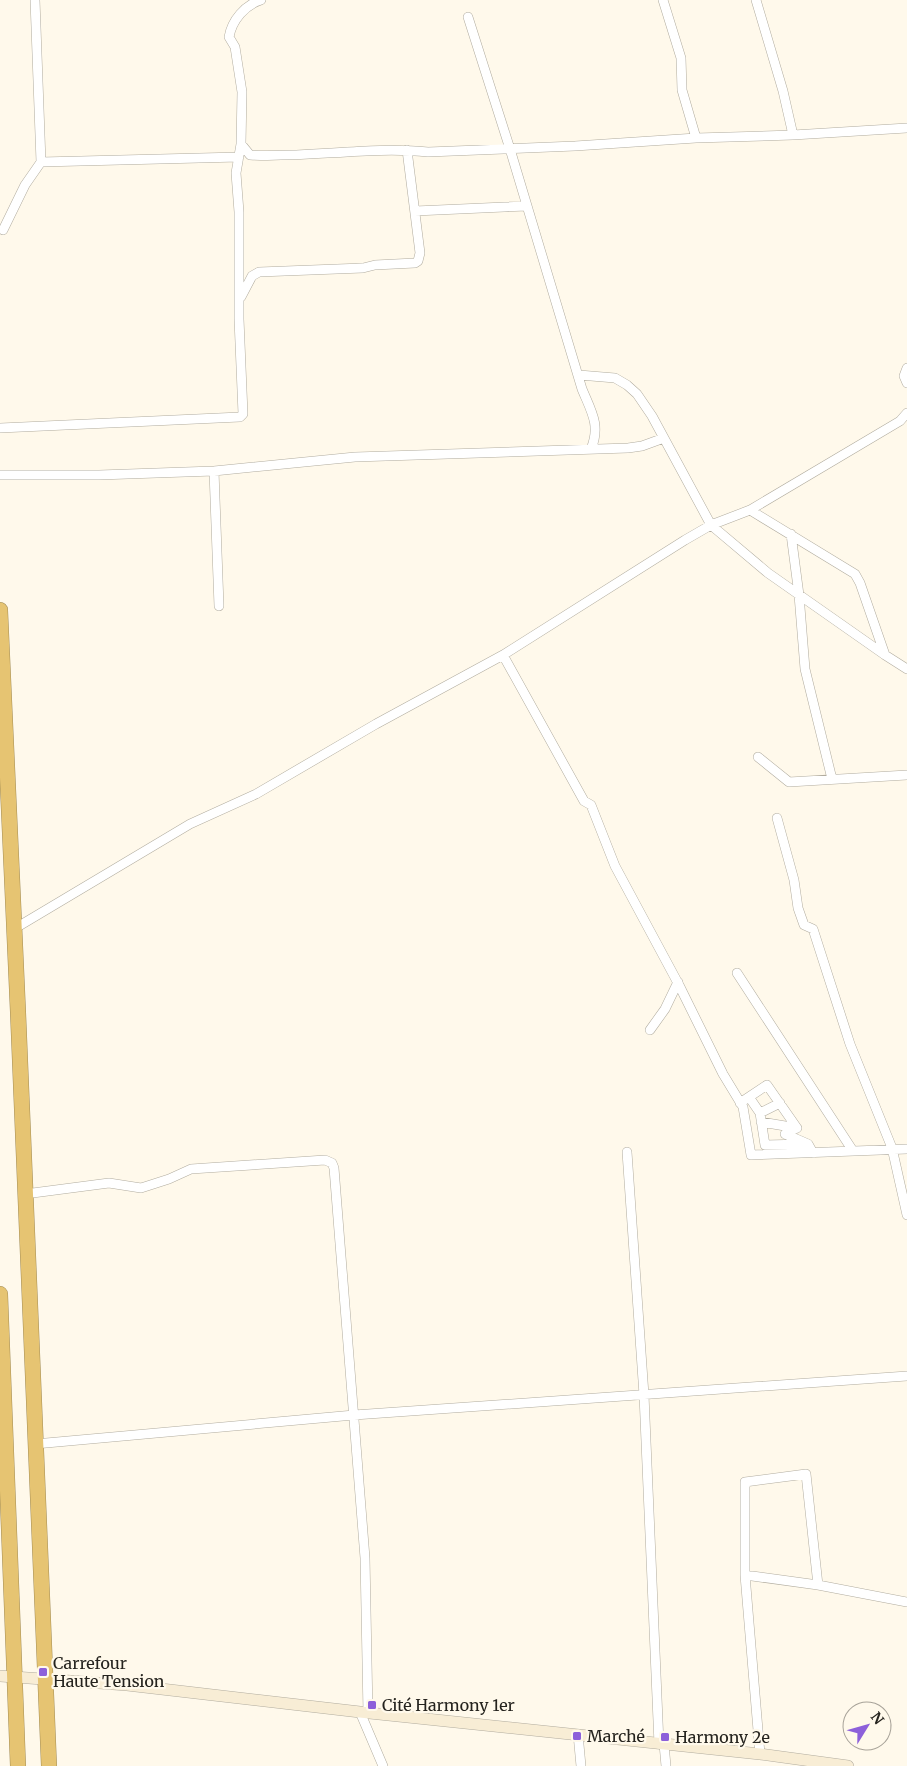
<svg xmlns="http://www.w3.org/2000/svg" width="907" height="1766" font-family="Merriweather,serif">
<rect width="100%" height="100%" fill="#fff9eb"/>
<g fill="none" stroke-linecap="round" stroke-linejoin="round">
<g stroke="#b1ac9f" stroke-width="10">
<path id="street" d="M663,0L681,58L682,90L696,138
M756,0L783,91L793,135
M468,17L510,149L582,389C591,411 601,425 591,449
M241,144L250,155C310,158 370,146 428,152L575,146L696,138L793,135L907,128
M41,162L239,157
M415,211L527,206
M3,230L25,185L41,162L35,0
M241,297L252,276L259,272L363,268L375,265L415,263L418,261L420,253L407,150
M907,368L904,376L907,383
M579,375L615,378L627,385L637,394L652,416L711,525L768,573L885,655
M0,428L240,417L243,414L239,319V212L236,173L241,144L242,92L235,47L229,37C232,20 245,5 261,0
M214,471L219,606
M0,475H99L214,471L355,457L628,448L642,446L664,438
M750,510L855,574L860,583L885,655L907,669
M791,534L799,595L805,669L832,779
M503,655L584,801L591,805L615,866L679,985L723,1074L743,1107L751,1155L907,1149
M758,757L789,782L907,775
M777,818L794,880L798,908L804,925L813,929L850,1044L892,1148L907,1215
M14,929L190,824L256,794L376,724L503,655L685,540L711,525L750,510L900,421L907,413
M737,973L853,1151
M650,1030L665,1009L678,982
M749,1097L760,1113L780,1103
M740,1103L767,1085L797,1128L785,1134L808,1144L813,1153
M760,1113L765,1145L805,1144
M761,1122L797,1128
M627,1152L644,1395L659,1744
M25,1194L109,1183L141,1188L169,1179L191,1169L325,1160L332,1163L334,1168L365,1558L368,1713
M35,1444L354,1415L907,1376
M745,1575L760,1754
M818,1585L806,1474L745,1482V1575L818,1585L907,1602
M360,1712L383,1766
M578,1734L581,1766
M664,1744L666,1766"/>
</g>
<g stroke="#b1ac9f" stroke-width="12">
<path id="secondary" d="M0,1676L127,1685L360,1712L760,1754L848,1766"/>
</g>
<g stroke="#a28c55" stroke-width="16">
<path id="highway" d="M0,610L18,1012L49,1766
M0,1294L18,1766"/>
</g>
<use href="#street" stroke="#fff" stroke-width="9"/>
<use href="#secondary" stroke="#f8edd5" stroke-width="11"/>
<use href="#highway" stroke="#e6c472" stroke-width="15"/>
</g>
<g fill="#8d60da" stroke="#fff9eb" stroke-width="2">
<rect x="38" y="1667" width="10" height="10" rx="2.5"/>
<rect x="367" y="1700" width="10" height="10" rx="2.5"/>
<rect x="572" y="1731" width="10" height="10" rx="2.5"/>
<rect x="660" y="1732" width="10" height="10" rx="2.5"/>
</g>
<g text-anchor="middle" stroke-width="4.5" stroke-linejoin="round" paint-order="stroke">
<g font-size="16" fill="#25231e" stroke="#fff9eb" text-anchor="start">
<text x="53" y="1669">Carrefour<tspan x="53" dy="18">Haute Tension</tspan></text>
<text x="382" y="1711">Cité Harmony 1er</text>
<text x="587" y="1742">Marché</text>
<text x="675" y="1743">Harmony 2e</text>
</g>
</g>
<g transform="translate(867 1726) rotate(53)"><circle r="24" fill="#fff9eb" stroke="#a8a399"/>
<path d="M0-4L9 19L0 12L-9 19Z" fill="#8d60da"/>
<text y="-8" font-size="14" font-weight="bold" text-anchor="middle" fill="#25231e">N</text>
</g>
</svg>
